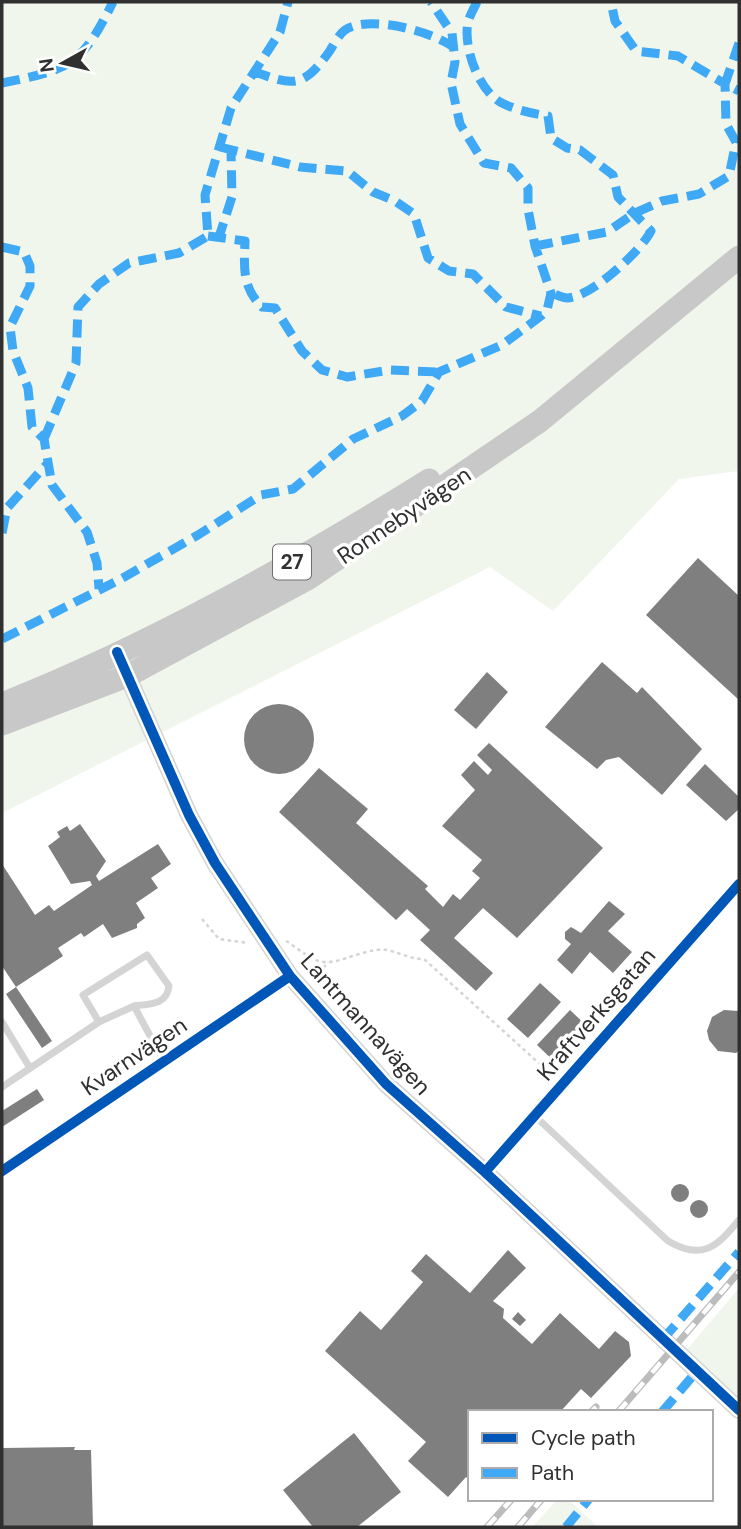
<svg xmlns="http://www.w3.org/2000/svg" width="741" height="1529" font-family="'DM Sans',sans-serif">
<rect width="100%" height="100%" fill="#fff"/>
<path fill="#f0f6ec" d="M2,2H739V471L679,479L553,611L490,567L2,813Z
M739,1288V1403L684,1353Z
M558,1499H568L598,1527H532Z"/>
<path fill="#7f7f7f" d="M698,558L739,596V700L646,615Z
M602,662L637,693L642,687L702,749L662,795L619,757L606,760L597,769L545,727Z
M487,672L508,692L476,729L454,710Z
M244 739a35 35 0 1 1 70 0a35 35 0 1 1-70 0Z
M489,743L603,848L517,938L483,908L454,938L493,973L476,991L420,940L430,930L407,909L396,920L279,812L319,768L368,809L356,823L428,886L425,889L443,907L453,894L460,900L480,878L472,871L482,860L442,826L475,790L461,775L474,761L488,775L492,770L477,755Z
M705,764L739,797V809L726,821L686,785Z
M80,824L106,861L96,876L99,881L158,844L171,864L151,878L158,888L136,903L145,918L137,924V928L112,938L103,924L84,937L81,933L58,948L63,956L16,987L2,966V864L35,915L49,905L54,911L92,885L90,881L71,884L48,846L60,837L57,832L67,826L70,831Z
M609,901L625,914L608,931L632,952L613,973L590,952L572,974L557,960L571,944L565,939V932L571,927L581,933Z
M540,983L561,1002L528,1038L507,1019Z
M16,987L52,1041L42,1048L6,994Z
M570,1010L590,1029L558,1065L537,1045Z
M724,1010L739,1011V1051L736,1053L718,1051L709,1040L707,1031L712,1017Z
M37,1089L44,1100L2,1127V1111Z
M671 1193a9 9 0 1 1 18 0a9 9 0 1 1-18 0Z
M690 1209a9 9 0 1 1 18 0a9 9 0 1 1-18 0Z
M508,1250L526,1268L493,1301L504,1309L503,1318L532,1344L560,1313L599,1349L615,1331L629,1342L631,1356L591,1398L581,1389L560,1412H470V1481L466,1477L448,1497L408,1461L426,1442L325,1351L360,1311L381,1330L423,1282L411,1271L426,1254L470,1293Z
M518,1312L526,1320L520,1326L512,1319Z
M354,1433L401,1492L357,1527H313L283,1490Z
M75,1447L74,1450H91L93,1527H2V1448Z"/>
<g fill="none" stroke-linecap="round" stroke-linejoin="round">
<path stroke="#d4d4d4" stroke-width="2.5" stroke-dasharray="3.5 3.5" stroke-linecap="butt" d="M202,919L219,939L248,943
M286,941C297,947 313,964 329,962C345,961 370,947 387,950C401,953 410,959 424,959L553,1076
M315,979L328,962"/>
<path stroke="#d4d4d4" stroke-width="7" d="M134,1006L99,1022L83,995L147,955L169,986C167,1005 150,1004 134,1006L163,1060
M2,1022L30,1068
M2,1087L99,1022
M535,1116L668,1241C702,1261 717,1247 739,1220"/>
<path stroke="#d4d4d4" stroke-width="14" d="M2,1171L290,976
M485,1172L739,884"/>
<path stroke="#d4d4d4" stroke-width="18" d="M117,652L189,815L215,863L290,976L386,1084L485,1172L739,1410"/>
<path stroke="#c8c8c8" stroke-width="23" d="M2,704C151,645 293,565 429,480
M2,724L127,676L309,578L540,421L739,257"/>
<g stroke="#bcbcbc" stroke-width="7">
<path id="rail" d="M591,1412L596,1407
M618,1412L739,1272
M487,1527L512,1499
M518,1527L542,1499"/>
</g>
<use href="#rail" stroke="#fff" stroke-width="4.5" stroke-dasharray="13" stroke-linecap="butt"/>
<path stroke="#3fa9f5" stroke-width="9" stroke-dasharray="18 9" stroke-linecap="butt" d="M477,2C474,8 470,15 468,22C463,47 478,89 500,102C515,110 531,113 548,116L551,138L567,148L580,150L613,175L618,197L651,231C641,251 590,298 567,298C563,298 555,294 551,293
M739,43L725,84L739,91
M252,71C292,85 302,90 329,52C333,46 339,34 345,30C369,14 437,32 457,50
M2,83C71,69 81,66 113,2
M220,147L300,167L347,171L373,192L395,201L414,214L428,258L449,271L473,274L506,307L541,316
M208,236L245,241C244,268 242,287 262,307L275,308L302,351L322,370L347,377L390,370L439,372
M218,240L232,197L231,150
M535,246L607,232L635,213L662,201L699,194L729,176L736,142L726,124L725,84L678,56L636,51L615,21L611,2
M2,247L24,252L30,266V286L10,327L13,351L28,388L32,427L44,439L52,485L87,532L97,563L99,589
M44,439L76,363L78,307L99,284L129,263L179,253L208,236L205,195L231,108L280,32L288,2
M2,533L7,508L47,464
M2,639L119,580L198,535L261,495L293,489L353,439L402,416L422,401L439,372L502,345L541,316L547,310L551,293L535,246L528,209V188L511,168L484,163L460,124L451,83L455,62L452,33L431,2
M663,1339L739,1252
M662,1412L697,1371
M566,1527L589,1499"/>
<g stroke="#fff" stroke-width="15">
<path id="cycleway" d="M117,652L189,815L215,863L290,976L386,1084L485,1172L739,1410
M2,1171L290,976
M485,1172L739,884"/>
</g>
<use href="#cycleway" stroke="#0057b8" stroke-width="10"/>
</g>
<g text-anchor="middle" stroke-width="7" stroke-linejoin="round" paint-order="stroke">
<rect fill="#fff" stroke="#6e6e6e" stroke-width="2" x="273" y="544.5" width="38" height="35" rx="5"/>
<g font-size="21" font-weight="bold" fill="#303030">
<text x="292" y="569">27</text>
</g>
<g font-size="23" fill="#303030" stroke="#fff">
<text transform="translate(404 515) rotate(-34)" y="8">Ronnebyvägen</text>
<text transform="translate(596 1014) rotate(-49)" y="8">Kraftverksgatan</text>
<text transform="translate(366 1024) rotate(48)" y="8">Lantmannavägen</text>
<text transform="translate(134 1056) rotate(-34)" y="8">Kvarnvägen</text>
</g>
</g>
<rect width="741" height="1529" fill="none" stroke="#303030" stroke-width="7"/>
<rect x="468" y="1410" width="245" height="91" fill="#ffffff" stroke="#acacac" stroke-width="2"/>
<rect x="482" y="1433" width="35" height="10" fill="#0057b8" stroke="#acacac" stroke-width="2"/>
<text x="531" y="1445" font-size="21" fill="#303030">Cycle path</text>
<rect x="482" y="1468" width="35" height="10" fill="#3fa9f5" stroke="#acacac" stroke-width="2"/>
<text x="531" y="1480" font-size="21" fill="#303030">Path</text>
<g transform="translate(63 63) rotate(262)" stroke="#ffffff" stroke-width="5" paint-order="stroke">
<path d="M0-5L12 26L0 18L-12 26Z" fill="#303030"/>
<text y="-10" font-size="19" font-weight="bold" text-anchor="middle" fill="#303030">N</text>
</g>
</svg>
